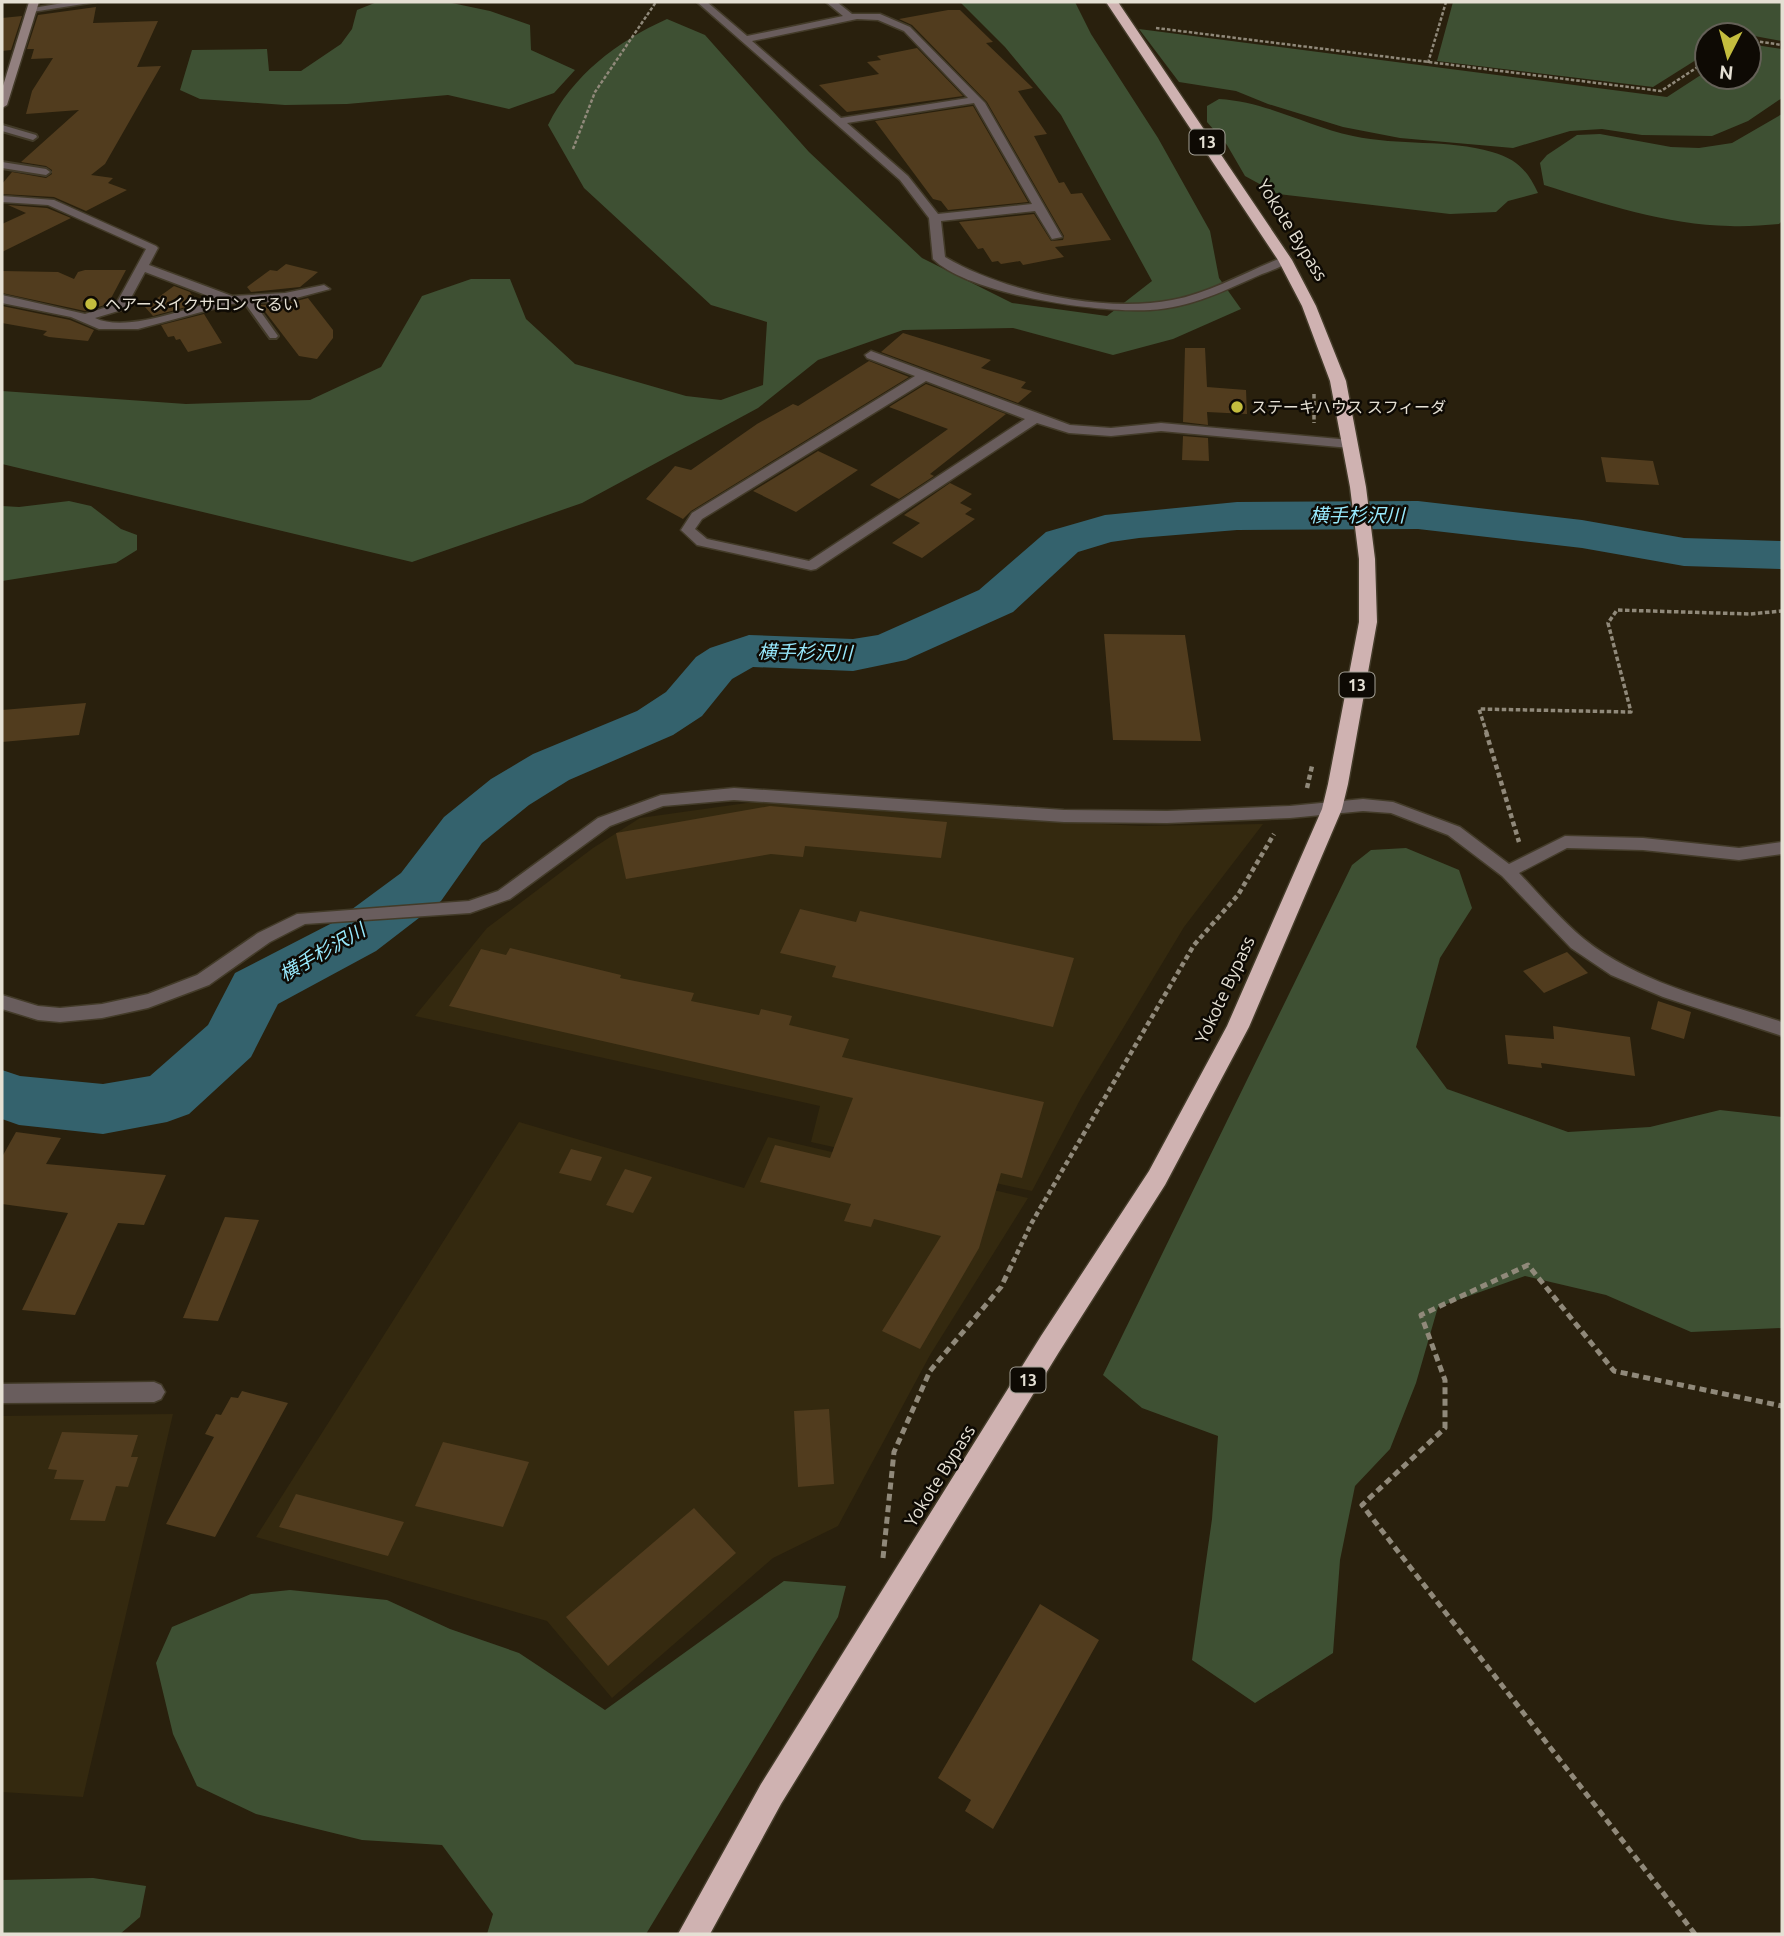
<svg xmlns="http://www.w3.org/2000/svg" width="1784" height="1936" font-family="Ubuntu,'Noto Sans JP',sans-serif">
<rect width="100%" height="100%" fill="#29200d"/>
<path fill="#34290f" d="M754,802L968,817L1141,826L1263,824L1184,927L1081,1098L1032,1191L811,1142L820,1106L415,1016L487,928L593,848L640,818Z
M519,1122L744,1188L768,1137L1028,1198L930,1355L838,1526L773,1558L612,1698L547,1621L256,1537Z
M173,1414L83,1797L2,1792V1416Z"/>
<path fill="#3e5033" d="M377,2H447L490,11L530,25L531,50L575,70L554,93L509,109L448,95L347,104L285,105L200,99L180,90L192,50L267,49L269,71H301L341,44L352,29L357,10Z
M960,2H1075L1091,34L1158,138L1210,231L1219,278L1241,309L1173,339L1113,355L1013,328L903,330L818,360L758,408L582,503L412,562L2,464V391L186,404L310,400L381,367L422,296L471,279H510L526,319L575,364L686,396L721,400L763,385L767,322L711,305L584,188L548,125C573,75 616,42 667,19L705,35L809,152L922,258L1012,303L1107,316L1152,281L1061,115L1005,47Z
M1453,2H1782V41L1749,35H1707V53L1653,87L1437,61Z
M1139,29L1667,97L1707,71V77H1749V44L1782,49V98L1748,121L1712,136L1642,135L1602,129L1570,131L1513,148L1400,138L1343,127L1268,104L1236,91L1179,82Z
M1219,99C1268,102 1306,126 1353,136C1399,146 1448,139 1492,152C1517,159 1528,171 1538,193L1508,201L1496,212L1450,214L1278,194L1245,176L1227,145L1207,122V106Z
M1782,114V221L1779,224C1763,225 1746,227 1730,226C1666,225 1604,204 1544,185L1540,163L1547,155L1577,135L1600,134L1671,147L1699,148L1732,143Z
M69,501L91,506L121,529L137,535V550L116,563L2,581V506L19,507Z
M1406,848L1459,870L1472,908L1440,958L1416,1047L1447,1089L1568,1132L1650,1127L1720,1110L1782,1117V1328L1691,1332L1606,1295L1525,1276L1438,1307L1416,1383L1390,1449L1355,1486L1340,1560L1333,1653L1255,1703L1192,1660L1212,1519L1218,1436L1142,1408L1103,1375L1352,865L1371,850Z
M784,1581L846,1586L838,1617L646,1934H487L493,1914L442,1845L362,1840L256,1814L197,1786L173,1734L156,1663L172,1627L251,1594L290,1590L387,1600L450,1629L519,1653L605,1710Z
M93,1878L146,1886L140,1917L120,1934H2V1880Z"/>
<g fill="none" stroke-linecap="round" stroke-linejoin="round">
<path fill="#34626d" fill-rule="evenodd" d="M1418,501L1582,520L1684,538L1782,541V569L1684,566L1582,548L1418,529L1237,530L1139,538L1111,542L1078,552L1013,612L906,660L853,671L753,667L732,679L702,716L673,735L569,780L529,805L482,843L441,901L376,951L278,1004L251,1057L189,1114L167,1122L103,1134L19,1125L2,1119V1070L20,1076L103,1084L150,1076L208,1025L235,973L336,921L401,873L444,817L491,779L533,754L637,711L666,692L696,657L710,648L749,635L853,639L878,635L979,590L1046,532L1105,515L1237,502Z"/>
</g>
<path fill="#513c1e" d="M96,7L93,23L158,21L137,67L161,66L105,164L91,175L113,178L108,183L127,190L86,211L54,197L2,194V184L12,172L46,178L52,174V170L46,166L21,162L79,110L26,114L32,91L53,58L31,59L34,49H27L38,15Z
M948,10H960L993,42L986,43L1033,88L1018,91L1047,134L1034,136L1059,183L1064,182L1071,194L1082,193L1111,240L1055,247L1064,257L1023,265L1020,261L1001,264L998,261L992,262L983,248L978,249L959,222L1034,214L1051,241L1063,240L1064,236L987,102L912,25L899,19Z
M22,16L11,50L2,51V18Z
M917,48L963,96L847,112L819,85L879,74L867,62L881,60L877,56Z
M973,106L1028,202L948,210L941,201L933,199L875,121Z
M8,205L47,208L71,218L2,252V224L26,213Z
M286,264L318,272L300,287L251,292L247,287L270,270L277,271Z
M85,270H126L108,304L85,311L2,293V271L58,272L74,279L78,272Z
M174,286L190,292L197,304L153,316L145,307Z
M308,298L333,330V338L317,359L299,356L260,305L285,304Z
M2,306L70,320L94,330L88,341L49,337L43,335L47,331L2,323Z
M204,314L222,343L188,352L180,339L176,340L174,336L168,337L161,325Z
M903,333L991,360L981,368L1026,382L1021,388L1032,391L1018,403L881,352Z
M1185,348H1205L1207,387L1246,390L1247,414L1207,412L1208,425L1183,422Z
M869,361L909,377L691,511L683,519L646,499L675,466L691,470L757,424L793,404L798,406Z
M926,384L1006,414L930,474L934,476L899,499L870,485L948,429L889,407Z
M1183,436L1208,438L1209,461L1182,460Z
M818,451L858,470L796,512L753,491Z
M1601,457L1653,461L1659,485L1606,482Z
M950,483L972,494L960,503L972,509L965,514L975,519L922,558L892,543L920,523L904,515Z
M1104,634L1185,635L1201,741L1113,740Z
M86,703L79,735L2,742V710Z
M770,806L947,822L941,858L805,846L803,857L771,854L626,879L616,833Z
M800,909L856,922L860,911L1074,958L1053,1027L832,977L836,966L780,953Z
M510,948L621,975L620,978L694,993L691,1001L759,1015L761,1009L792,1016L789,1025L849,1039L842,1057L1044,1102L1022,1178L1001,1173L979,1248L920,1349L882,1331L941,1236L874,1219L871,1227L844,1221L851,1204L760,1182L775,1145L830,1158L853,1098L449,1006L481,949L506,955Z
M1567,952L1588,973L1544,993L1523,971Z
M1658,1001L1691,1012L1684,1039L1651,1029Z
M1553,1026L1630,1037L1635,1076L1541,1063L1542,1068L1508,1064L1505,1035L1554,1039Z
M16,1132L61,1138L46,1164L166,1175L144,1225L118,1223L75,1315L22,1310L68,1213L2,1204V1157Z
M571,1149L602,1157L591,1181L559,1173Z
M625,1169L652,1177L633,1213L606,1205Z
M225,1217L259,1220L218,1321L183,1318Z
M242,1391L288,1403L215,1537L166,1524L214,1437L205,1434L216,1414L221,1415L231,1397L238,1398Z
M829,1409L834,1484L798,1487L794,1411Z
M62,1432L138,1435L131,1457H138L128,1487L116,1486L105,1521L70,1520L84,1480L54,1479L57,1470L48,1469Z
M443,1442L529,1462L503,1527L415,1506Z
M296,1494L404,1522L388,1556L279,1527Z
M694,1508L736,1553L608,1666L566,1617Z
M1040,1604L1099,1640L993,1829L965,1811L971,1800L938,1778Z"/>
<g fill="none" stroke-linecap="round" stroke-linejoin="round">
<g stroke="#433b29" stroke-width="4">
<path id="lane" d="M2,125L36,135L37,137L33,140L2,131Z
M2,162L46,169L50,172L46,175L2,168Z
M244,297H250L278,336L276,338H270L242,299Z"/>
</g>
<g stroke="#433b29" stroke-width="3">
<path id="street" d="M69,2H96L32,12L27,9Z
M697,2H707L747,36L843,16L826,2H837L852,14H880L910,27L985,103L1062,237L1052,239L1035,211L941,221L945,257C1004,292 1104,313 1172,300C1210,293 1245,272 1281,258L1291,260C1283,267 1272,270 1262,274C1226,290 1190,308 1150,310C1099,313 970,295 933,259L929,218L900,180ZM857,19L878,20L904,31L968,98L841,118L752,41ZM974,103L1032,204L938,214L908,176L847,123Z
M2,196L54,200L156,246L158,248L149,265L232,296L285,293L324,285L330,289L285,301L231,304L138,329H99L71,317L2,303V295L85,314L116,304L146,249L48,205L2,202ZM145,272L219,300C187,308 126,333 95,318L125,309Z
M871,351L1070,425L1111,428L1161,423L1350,440L1357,444L1350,448L1161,431L1111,436L1069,433L1037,423L816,569L811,570L697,545L681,530L692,513L915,376L867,358L865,355ZM926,381L1025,419L809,561L707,539L695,529L702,519Z
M734,788L1064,810L1167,811L1290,806L1363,799L1393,802L1460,827L1509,864L1565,836L1643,838L1739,848L1782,842V854L1739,860L1643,850L1567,848L1519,873C1540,895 1561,920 1584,939C1640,984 1715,1000 1782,1022V1036L1663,997L1611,975L1571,948L1502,876L1448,835L1391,813L1363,811L1290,818L1167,823L1064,822L734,800L663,806L610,826L510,899L470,913L305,924L270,942L209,985L148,1008L102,1018L60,1022L38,1020L2,1009V995L38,1006L60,1008L102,1004L148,994L197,975L258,933L297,914L469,901L498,891L598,818L661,795Z
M154,1382L161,1385L165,1392L161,1399L154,1402L2,1403V1384Z"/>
</g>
<g stroke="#433b29" stroke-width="3">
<path id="secondary" d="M29,2H39L7,105L2,108V89Z"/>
</g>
<g stroke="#433b29" stroke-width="3">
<path id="highway" d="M1106,2H1118L1292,260L1316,306L1346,381L1366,487L1375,559L1377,622L1348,784L1342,809L1249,1027L1165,1185L1059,1352L781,1804L710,1934H678L761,1784L1041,1336L1149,1171L1227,1026L1322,809L1328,784L1359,622V559L1350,487L1330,381L1302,306L1278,260Z"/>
</g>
<path stroke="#90897a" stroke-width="2.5" stroke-dasharray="3.5 2" stroke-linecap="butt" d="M1156,28L1661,91L1707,61
M1749,40L1782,45
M1428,63L1446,2
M573,149L595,92L656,2"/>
<path stroke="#90897a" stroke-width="3.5" stroke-dasharray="4.5 2.5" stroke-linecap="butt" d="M1314,394V423
M1487,734L1479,709L1631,712L1608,623L1617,610L1750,614L1782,611"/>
<path stroke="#90897a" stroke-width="4.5" stroke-dasharray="5 3.5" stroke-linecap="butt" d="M1486,732L1519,842
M1307,788L1312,766
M1013,1262L1031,1224L1194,945L1238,895L1274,834"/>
<path stroke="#90897a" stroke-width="5" stroke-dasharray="7 4.5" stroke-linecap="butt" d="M883,1558L894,1452L930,1371L1001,1287L1014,1260
M1695,1934L1362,1505L1445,1428V1380L1421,1315L1528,1265L1614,1371L1782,1406"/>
<use href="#lane" fill="#695d5d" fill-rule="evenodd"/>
<use href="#street" fill="#695d5d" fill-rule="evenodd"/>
<use href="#secondary" fill="#92807f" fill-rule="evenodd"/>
<use href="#highway" fill="#cfb2b1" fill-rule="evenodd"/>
</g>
<g fill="#c4bd3e" stroke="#0e0a04" stroke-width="2.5">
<circle cx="91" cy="304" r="7"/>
<circle cx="1237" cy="407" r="7"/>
</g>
<g text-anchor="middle" stroke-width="5" stroke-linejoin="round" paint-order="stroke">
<g fill="#0e0a04" stroke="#a4a096" stroke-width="2">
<rect x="1189.5" y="129.5" width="35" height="25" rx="5"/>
<rect x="1339.5" y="672.5" width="35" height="25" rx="5"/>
<rect x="1010.5" y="1367.5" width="35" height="25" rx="5"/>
</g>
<g font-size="16" font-weight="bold" fill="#e5e0d4">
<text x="1207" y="148">13</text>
<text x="1357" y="691">13</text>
<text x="1028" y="1386">13</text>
</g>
<g font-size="16" fill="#e5e0d4" stroke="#0e0a04" text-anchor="start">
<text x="105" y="310">ヘアーメイクサロン てるい</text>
<text x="1251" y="413">ステーキハウス スフィーダ</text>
</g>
<g font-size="18" fill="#e5e0d4" stroke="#0e0a04">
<text transform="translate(1292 230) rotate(58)" y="6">Yokote Bypass</text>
<text transform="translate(1225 990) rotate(-65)" y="6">Yokote Bypass</text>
<text transform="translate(940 1476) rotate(-58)" y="6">Yokote Bypass</text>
</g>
<g font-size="19" font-style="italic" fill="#98e9fd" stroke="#0e0a04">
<text x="1357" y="522">横手杉沢川</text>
<text transform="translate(805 652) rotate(1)" y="7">横手杉沢川</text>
<text transform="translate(322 952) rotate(-30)" y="7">横手杉沢川</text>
</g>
</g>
<rect width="1784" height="1936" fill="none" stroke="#e5e0d4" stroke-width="7"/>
<g transform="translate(1728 56) rotate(186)"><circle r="33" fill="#0e0a04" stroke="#646057" stroke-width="2"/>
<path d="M0-5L12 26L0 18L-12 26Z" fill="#c4bd3e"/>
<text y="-10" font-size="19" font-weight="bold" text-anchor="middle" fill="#e5e0d4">N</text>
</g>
</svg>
